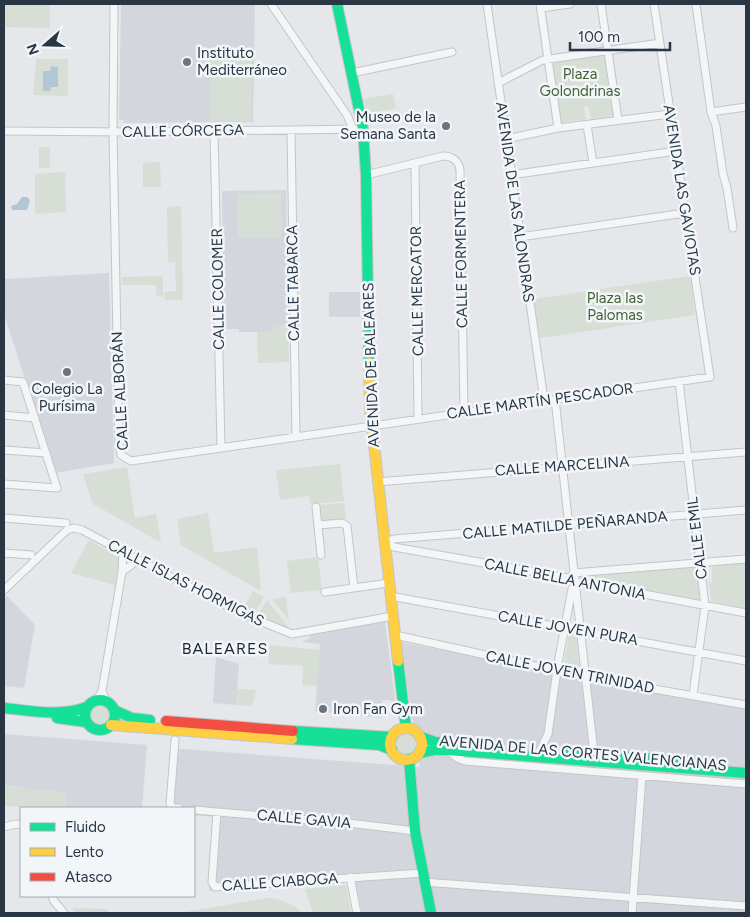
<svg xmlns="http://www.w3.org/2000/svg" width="750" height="917" font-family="Figtree,sans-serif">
<rect width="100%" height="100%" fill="#e5e7ea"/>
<path fill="#d3d7dd" d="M121,4H255L253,122L124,123L123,120H119Z
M286,190L288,324H273V332H239V329H224L222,191Z
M109,273L114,463L55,473L4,314V279Z
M329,292H360V317H329Z
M7,596L35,625L24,688L4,686V599Z
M385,622L396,705L390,700H382V718L315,711L320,644L301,642L309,639L312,632Z
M400,642L746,709V913H362L355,880L209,891L212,817L194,815V808H166L170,748L420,767Z
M216,657L239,664L236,705L213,703Z
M4,734L147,745L142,808H24L25,788L4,786Z"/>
<path fill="#d6ded5" d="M4,4H50V28L4,27Z
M210,55H252L251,121H210Z
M604,55L613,116L591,119L588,106L584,107L586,119L561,122L553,63Z
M36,59H68V96L33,95Z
M393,94L396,108L367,114L364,99Z
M39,147H50V168H39Z
M160,162L161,187H143V163Z
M65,172L66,212L35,214V174Z
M281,193L282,237L237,238V194Z
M181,206L183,300H165L164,292L176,291L175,262H168L167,207Z
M163,276V297L156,296V285H122V277Z
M690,276L691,278L695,315L541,338L539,336L534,299Z
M273,324H288L289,362L258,363L257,332H273Z
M340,464L344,501L310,504L309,496L280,500L276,470Z
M127,467L135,518L156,514L161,540L158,541L95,505H93L83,474Z
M344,503L346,519L321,522L319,505Z
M208,513L214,553L257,547L261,591L181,545L177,519Z
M89,540L118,557L119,561L115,585L71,573Z
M318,557L322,590L291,593L287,561Z
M746,562V608L711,601L709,582H712V564Z
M696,566L700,600L591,579L589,578L591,575Z
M253,591L264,597L254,615L242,611Z
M286,597L289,620L272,599Z
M267,600L287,625L288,629L257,616Z
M569,634L576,635L579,666L578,668L564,666V664Z
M270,645L320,650L317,686L302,685L303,666L268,664Z
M237,689L256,690L253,703L249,706L236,705Z
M89 715a11 11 0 1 1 22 0a11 11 0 1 1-22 0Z
M395 744a11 11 0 1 1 22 0a11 11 0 1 1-22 0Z
M4,787L25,788L24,807L4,806Z
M26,789L67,792L65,808H25Z
M346,885L351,913H313L305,889Z
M267,898C281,899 292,903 302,913H179Z
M71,908L107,909L108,913H75Z"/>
<path fill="#b2c7d6" d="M51,66L58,67V87H51L50,91H43V71H50Z
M22,197H27L30,200L27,210H12L11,206L17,204Z"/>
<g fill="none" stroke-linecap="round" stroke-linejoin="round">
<g stroke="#c3c5c8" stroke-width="9">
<path id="street" d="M114,4L113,132L119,444L121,455L131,461L710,377L654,4
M271,4L347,115L353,129
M487,4L544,400
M540,4L558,128
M601,4L618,120
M696,4L711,112L716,126L723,174L727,188L733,228
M541,8L570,4
M352,73L452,52
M498,83L543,60L660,43
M711,112L746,107
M587,125L593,163
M291,130L296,437
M4,131L129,132L363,129
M214,131L221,448
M506,139L558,128L670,114
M415,164L418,418
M366,175L443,156C452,156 459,161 460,170L464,412
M511,175L676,151
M520,237L685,213
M4,380L23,382L57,488L4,484
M679,381L705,606L693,695
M555,399L594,754
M4,415L35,418
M4,450L46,453
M377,482L746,452
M316,507L321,555
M4,518L66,523
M318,525L342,523L347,526L354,588
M384,542L394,547L568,578L574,581L746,613
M384,542L394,539L746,510
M4,553L31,555
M122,572L138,560
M573,573L746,559
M4,590L67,530L74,528L82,530L238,612L292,634L393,616
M325,592L389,583
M390,596L746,661
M395,635L585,677L746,705
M102,691L107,702
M96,701L102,691L122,572L123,551
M175,740L170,804L173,808H179
M447,750L457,758L465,761L746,784
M540,750L548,734L558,663L572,589
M194,810L357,824L415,831
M217,812L212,882L215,887L423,873
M4,827L16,824L21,825
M350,877L357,913
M424,882L746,906
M52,896L54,901L64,913
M632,913L642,776"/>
</g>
<g stroke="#c3c5c8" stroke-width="12">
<path id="fast" d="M337,4L363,129L366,175L369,363
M398,661L406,728
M85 715a15 15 0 1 1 30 0a15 15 0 1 1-30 0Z
M4,708C32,711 60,717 87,707
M114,710L132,718L150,720
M57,718L86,722
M293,731L392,737
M421,737L435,742L454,744
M292,739L379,745L392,750
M568,752L705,763
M419,753L434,750H447L746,773
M409,759L415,831L431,913"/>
</g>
<g stroke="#c3c5c8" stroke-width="12">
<path id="slow" d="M369,363L370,408L398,661
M111,725L292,739
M390 744a16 16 0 1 1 32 0a16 16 0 1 1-32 0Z"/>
</g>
<g stroke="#c3c5c8" stroke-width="12">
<path id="jam" d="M166,721L293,731"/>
</g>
<use href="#street" stroke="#f4f5f7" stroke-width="7"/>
<use href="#fast" stroke="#16e098" stroke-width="10"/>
<use href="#slow" stroke="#ffcf43" stroke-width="10"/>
<use href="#jam" stroke="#f24e42" stroke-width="10"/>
</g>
<g fill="#6b757f" stroke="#f3f6f9" stroke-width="2">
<circle cx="187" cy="62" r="5"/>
<circle cx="446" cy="126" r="5"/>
<circle cx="67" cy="372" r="5"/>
<circle cx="323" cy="709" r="5"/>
</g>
<g text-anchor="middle" stroke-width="5" stroke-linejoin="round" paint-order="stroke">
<g font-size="15" fill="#293745" stroke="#f3f6f9" text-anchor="start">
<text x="197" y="58">Instituto<tspan x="197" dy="17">Mediterráneo</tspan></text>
<text x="436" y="122" text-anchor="end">Museo de la<tspan x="436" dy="17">Semana Santa</tspan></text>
<text x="67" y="394" text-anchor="middle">Colegio La<tspan x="67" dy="17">Purísima</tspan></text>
<text x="333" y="714">Iron Fan Gym</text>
</g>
<g font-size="15" fill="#436236" stroke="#f3f6f9">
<text x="580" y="79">Plaza<tspan x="580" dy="17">Golondrinas</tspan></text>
<text x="615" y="303">Plaza las<tspan x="615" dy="17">Palomas</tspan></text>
</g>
<g font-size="15" fill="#293745" stroke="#f3f6f9">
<text transform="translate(183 131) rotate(-1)" y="5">CALLE CÓRCEGA</text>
<text transform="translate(682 190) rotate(81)" y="5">AVENIDA LAS GAVIOTAS</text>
<text transform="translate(515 202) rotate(82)" y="5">AVENIDA DE LAS ALONDRAS</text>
<text transform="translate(461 254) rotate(-91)" y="5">CALLE FORMENTERA</text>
<text transform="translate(293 283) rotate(-91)" y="5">CALLE TABARCA</text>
<text transform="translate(218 289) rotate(-91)" y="5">CALLE COLOMER</text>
<text transform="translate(417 291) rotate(-91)" y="5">CALLE MERCATOR</text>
<text transform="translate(371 365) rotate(-92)" y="5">AVENIDA DE BALEARES</text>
<text transform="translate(120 391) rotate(-93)" y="5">CALLE ALBORÁN</text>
<text transform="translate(540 401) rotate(-8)" y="5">CALLE MARTÍN PESCADOR</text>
<text transform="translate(562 466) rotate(-4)" y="5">CALLE MARCELINA</text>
<text transform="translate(565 525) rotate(-5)" y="5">CALLE MATILDE PEÑARANDA</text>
<text transform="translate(697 538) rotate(-97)" y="5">CALLE EMIL</text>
<text transform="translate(565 579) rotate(11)" y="5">CALLE BELLA ANTONIA</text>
<text transform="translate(186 583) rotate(27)" y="5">CALLE ISLAS HORMIGAS</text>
<text transform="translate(568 628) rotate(10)" y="5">CALLE JOVEN PURA</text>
<text transform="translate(570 672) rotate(11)" y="5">CALLE JOVEN TRINIDAD</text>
<text transform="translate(583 753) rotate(5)" y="5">AVENIDA DE LAS CORTES VALENCIANAS</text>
<text transform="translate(304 819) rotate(5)" y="5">CALLE GAVIA</text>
<text transform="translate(280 882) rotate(-4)" y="5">CALLE CIABOGA</text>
</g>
<g font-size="16" letter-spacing="1" fill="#1b2736" stroke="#f3f6f9">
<text x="225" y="654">BALEARES</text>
</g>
</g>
<rect width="750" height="917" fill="none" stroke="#293745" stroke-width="10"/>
<rect x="20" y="807" width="175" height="90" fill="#f3f6f9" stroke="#a2aab1"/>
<rect x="30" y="823" width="25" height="8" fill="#16e098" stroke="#a2aab1"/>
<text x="65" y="832" font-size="15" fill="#293745">Fluido</text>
<rect x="30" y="848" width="25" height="8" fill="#ffcf43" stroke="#a2aab1"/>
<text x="65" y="857" font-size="15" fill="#293745">Lento</text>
<rect x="30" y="873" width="25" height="8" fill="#f24e42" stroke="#a2aab1"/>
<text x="65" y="882" font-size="15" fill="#293745">Atasco</text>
<g transform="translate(45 45) rotate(250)" stroke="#f3f6f9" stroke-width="4" paint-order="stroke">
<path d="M0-4L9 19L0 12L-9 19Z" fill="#293745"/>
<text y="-8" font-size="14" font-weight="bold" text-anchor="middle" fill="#293745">N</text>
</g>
<path d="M570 42v8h100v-8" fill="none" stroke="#293745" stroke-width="2.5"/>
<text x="578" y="42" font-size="15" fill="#293745" stroke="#f3f6f9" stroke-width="4" paint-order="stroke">100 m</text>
</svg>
